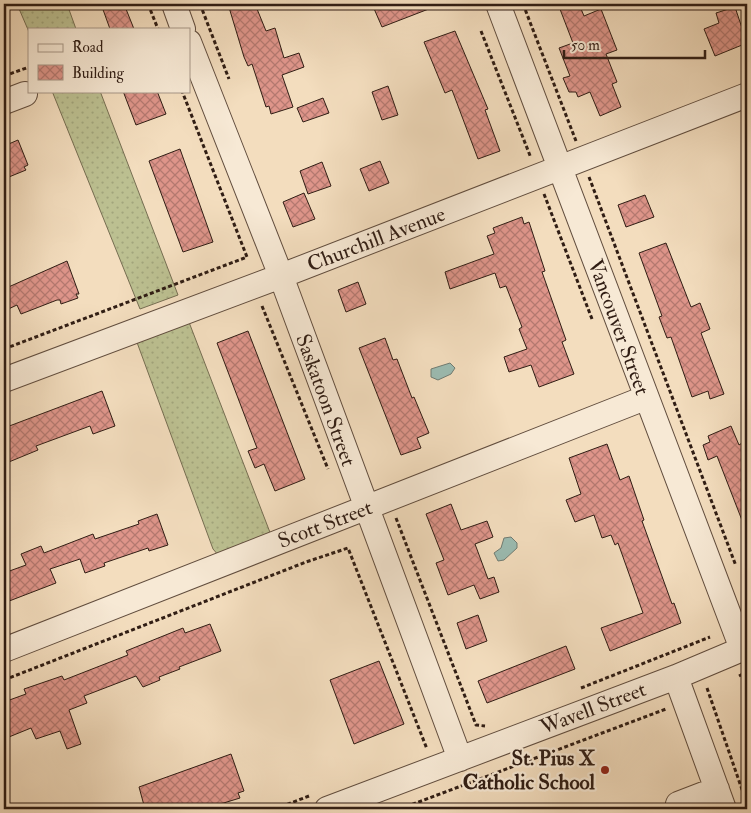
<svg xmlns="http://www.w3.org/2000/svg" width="751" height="813" font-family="'IM FELL Double Pica',serif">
<defs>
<pattern id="grass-dots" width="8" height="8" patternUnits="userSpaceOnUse" patternTransform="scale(1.25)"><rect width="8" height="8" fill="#bcc091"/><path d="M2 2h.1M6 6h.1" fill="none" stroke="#a2a57c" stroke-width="1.8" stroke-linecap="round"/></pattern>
<pattern id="building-cross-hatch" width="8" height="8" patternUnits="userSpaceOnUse" patternTransform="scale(1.25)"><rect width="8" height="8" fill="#de958a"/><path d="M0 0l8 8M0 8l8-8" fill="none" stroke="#b47970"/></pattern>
</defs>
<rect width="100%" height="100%" fill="#f3ddbe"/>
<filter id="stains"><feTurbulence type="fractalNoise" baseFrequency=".004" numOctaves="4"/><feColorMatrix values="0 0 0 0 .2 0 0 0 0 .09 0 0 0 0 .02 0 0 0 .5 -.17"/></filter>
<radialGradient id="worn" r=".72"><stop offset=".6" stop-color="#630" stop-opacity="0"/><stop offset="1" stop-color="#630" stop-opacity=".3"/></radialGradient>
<path fill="url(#grass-dots)" stroke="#766e52" d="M17,4H67L76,29H29V32Z
M52,91H100L178,295L140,309Z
M187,317L271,535L219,556L213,549L135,337Z"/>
<path fill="#9bbcb2" stroke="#707c73" d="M450,363L455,368L451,374L438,380L431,377V369Z
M511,537L517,543V548L504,560L498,561L494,553L501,548L504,538Z"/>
<path fill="url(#building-cross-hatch)" stroke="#301d14" d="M101,4H124L134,29H110Z
M228,4H255L266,31L275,28L284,58L299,53L304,67L282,75L293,107L271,114L269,106L266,107L252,64L248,66L244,57Z
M372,4H439V5L382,27Z
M558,4H579L584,16L601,9L617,50L606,54L617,82L612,84L621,107L600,116L590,92L578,97L576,92H569L563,78L570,76L559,48L573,43Z
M735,7L747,43L715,56L704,29L719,23L716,13Z
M455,31L488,109L485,110L500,151L478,159L452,90L445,93L424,42Z
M388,86L398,115L382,120L372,92Z
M123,91H157L166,114L136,125Z
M323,98L329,113L303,122L297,108Z
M18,140L28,165L24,167L26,170L4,179V146Z
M180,149L213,242L183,252L149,161Z
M380,161L389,183L369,191L360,169Z
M322,162L331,186L308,194L300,171Z
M304,193L315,219L293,227L283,202Z
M645,195L654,217L626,227L618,205Z
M522,217L524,224L529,222L545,271L542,272L566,340L562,342L574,374L539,387L531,365L509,372L504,357L527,349L519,329L522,327L506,286L500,288L495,273L450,289L445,272L494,254L487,236L495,233L493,228Z
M666,243L691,307L700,303L710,329L701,333L724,394L710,399L708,391L692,397L671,337L667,338L659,317L662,316L639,253Z
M67,261L79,294H76L78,298L61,304L60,300H57L21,314L17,305L4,311V289Z
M358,282L366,304L346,312L338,290Z
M248,331L305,479L275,491L264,464L255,468L248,451L257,448L217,343Z
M385,338L393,360L397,359L412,398L414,397L429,433L417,438L421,448L401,455L359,348Z
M102,391L115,426L93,434L90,426L36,446L38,450L4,464V428Z
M731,426L739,445L742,443L747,455V528H745L717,456L708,460L703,445L710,442L708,436Z
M607,444L620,480L629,476L644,520L642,521L672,604L674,603L681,623L610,651L601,628L643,613L618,543L615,545L611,535L602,538L594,515L575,522L566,500L581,494L569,458Z
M451,504L461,530L487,521L493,537L475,544L488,579L494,577L499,592L480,599L474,585L448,595L436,563L444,560L426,514Z
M157,514L168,545L149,551L148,548L104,563L105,566L85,573L80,559L50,569L56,583L4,603V573L26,565L21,554L41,546L44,553L93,534L95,539L139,524L138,521Z
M478,615L487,641L466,649L457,623Z
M210,624L221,651L179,667L180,669L159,677L160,680L143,687L136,676L84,696L87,703L69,710L81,744L67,749L60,731L36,739L31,728L4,739V702L26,694L24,689L62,676L64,680L128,655L126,651L183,628L185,633Z
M566,646L575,669L487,703L478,681Z
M379,661L404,724L354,744L330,680Z
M231,754L244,791L238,793L240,798L204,809H145L139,787Z"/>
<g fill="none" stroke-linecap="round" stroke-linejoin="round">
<g stroke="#614d3e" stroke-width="26">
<path id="minor" d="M174,4L183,29
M498,4L742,649
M189,42L281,276L460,759
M4,102L25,94
M4,380L281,276L747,95
M4,650L645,398
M676,677L724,809
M327,809L676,677L747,647
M680,809L678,804L717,789"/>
</g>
<path stroke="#301d14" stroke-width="3" stroke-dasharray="4 2.5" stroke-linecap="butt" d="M148,4L158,29
M200,4L229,79
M523,4L576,141
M481,31L531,158
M4,76L29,67
M589,177L736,566
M544,194L592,319
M262,306L328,469
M4,349L247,257L182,91
M396,518L476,725L485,726
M739,676L747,672
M4,680L306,562L348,548L427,749
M581,688L710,637
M707,688L747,804
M275,809L309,796
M400,809L666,709"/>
<use href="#minor" stroke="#f7e9d5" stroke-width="24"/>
</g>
<circle fill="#8f2418" stroke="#f7e9d5" stroke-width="2" cx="605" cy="770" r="5"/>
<g text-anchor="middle" stroke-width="4.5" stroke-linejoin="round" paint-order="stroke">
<g font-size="21" fill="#301d14" stroke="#f7e9d5">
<text transform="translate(376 239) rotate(-21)" y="7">Churchill Avenue</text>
<text transform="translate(619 327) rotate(70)" y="7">Vancouver Street</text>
<text transform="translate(326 400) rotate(70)" y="7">Saskatoon Street</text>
<text transform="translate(325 524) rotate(-21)" y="7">Scott Street</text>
<text transform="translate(593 708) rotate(-21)" y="7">Wavell Street</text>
</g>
<g font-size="21" font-weight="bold" fill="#301d14" stroke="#f7e9d5" text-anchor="end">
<text x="595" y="765">St. Pius X<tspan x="595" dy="24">Catholic School</tspan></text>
</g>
</g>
<rect width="751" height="813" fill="none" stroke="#f3ddbe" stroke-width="20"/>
<rect x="5" y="5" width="741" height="803" fill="none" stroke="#301d14" stroke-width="2.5"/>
<rect x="10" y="10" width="731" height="793" fill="none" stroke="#301d14"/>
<rect x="28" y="28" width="162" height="65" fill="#f7e9d5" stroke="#a79788"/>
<rect x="38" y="44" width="25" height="8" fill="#f7e9d5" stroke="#a79788"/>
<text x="72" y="52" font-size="15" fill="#301d14">Road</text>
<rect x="38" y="65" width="25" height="15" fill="url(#building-cross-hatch)" stroke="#a79788"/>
<text x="72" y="78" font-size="15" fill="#301d14">Building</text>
<path d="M564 50v8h141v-8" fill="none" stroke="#301d14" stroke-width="2.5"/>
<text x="571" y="50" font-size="15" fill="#301d14" stroke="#f7e9d5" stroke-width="4" paint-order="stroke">50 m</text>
<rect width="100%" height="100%" filter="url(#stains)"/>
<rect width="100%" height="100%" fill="url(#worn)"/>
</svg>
